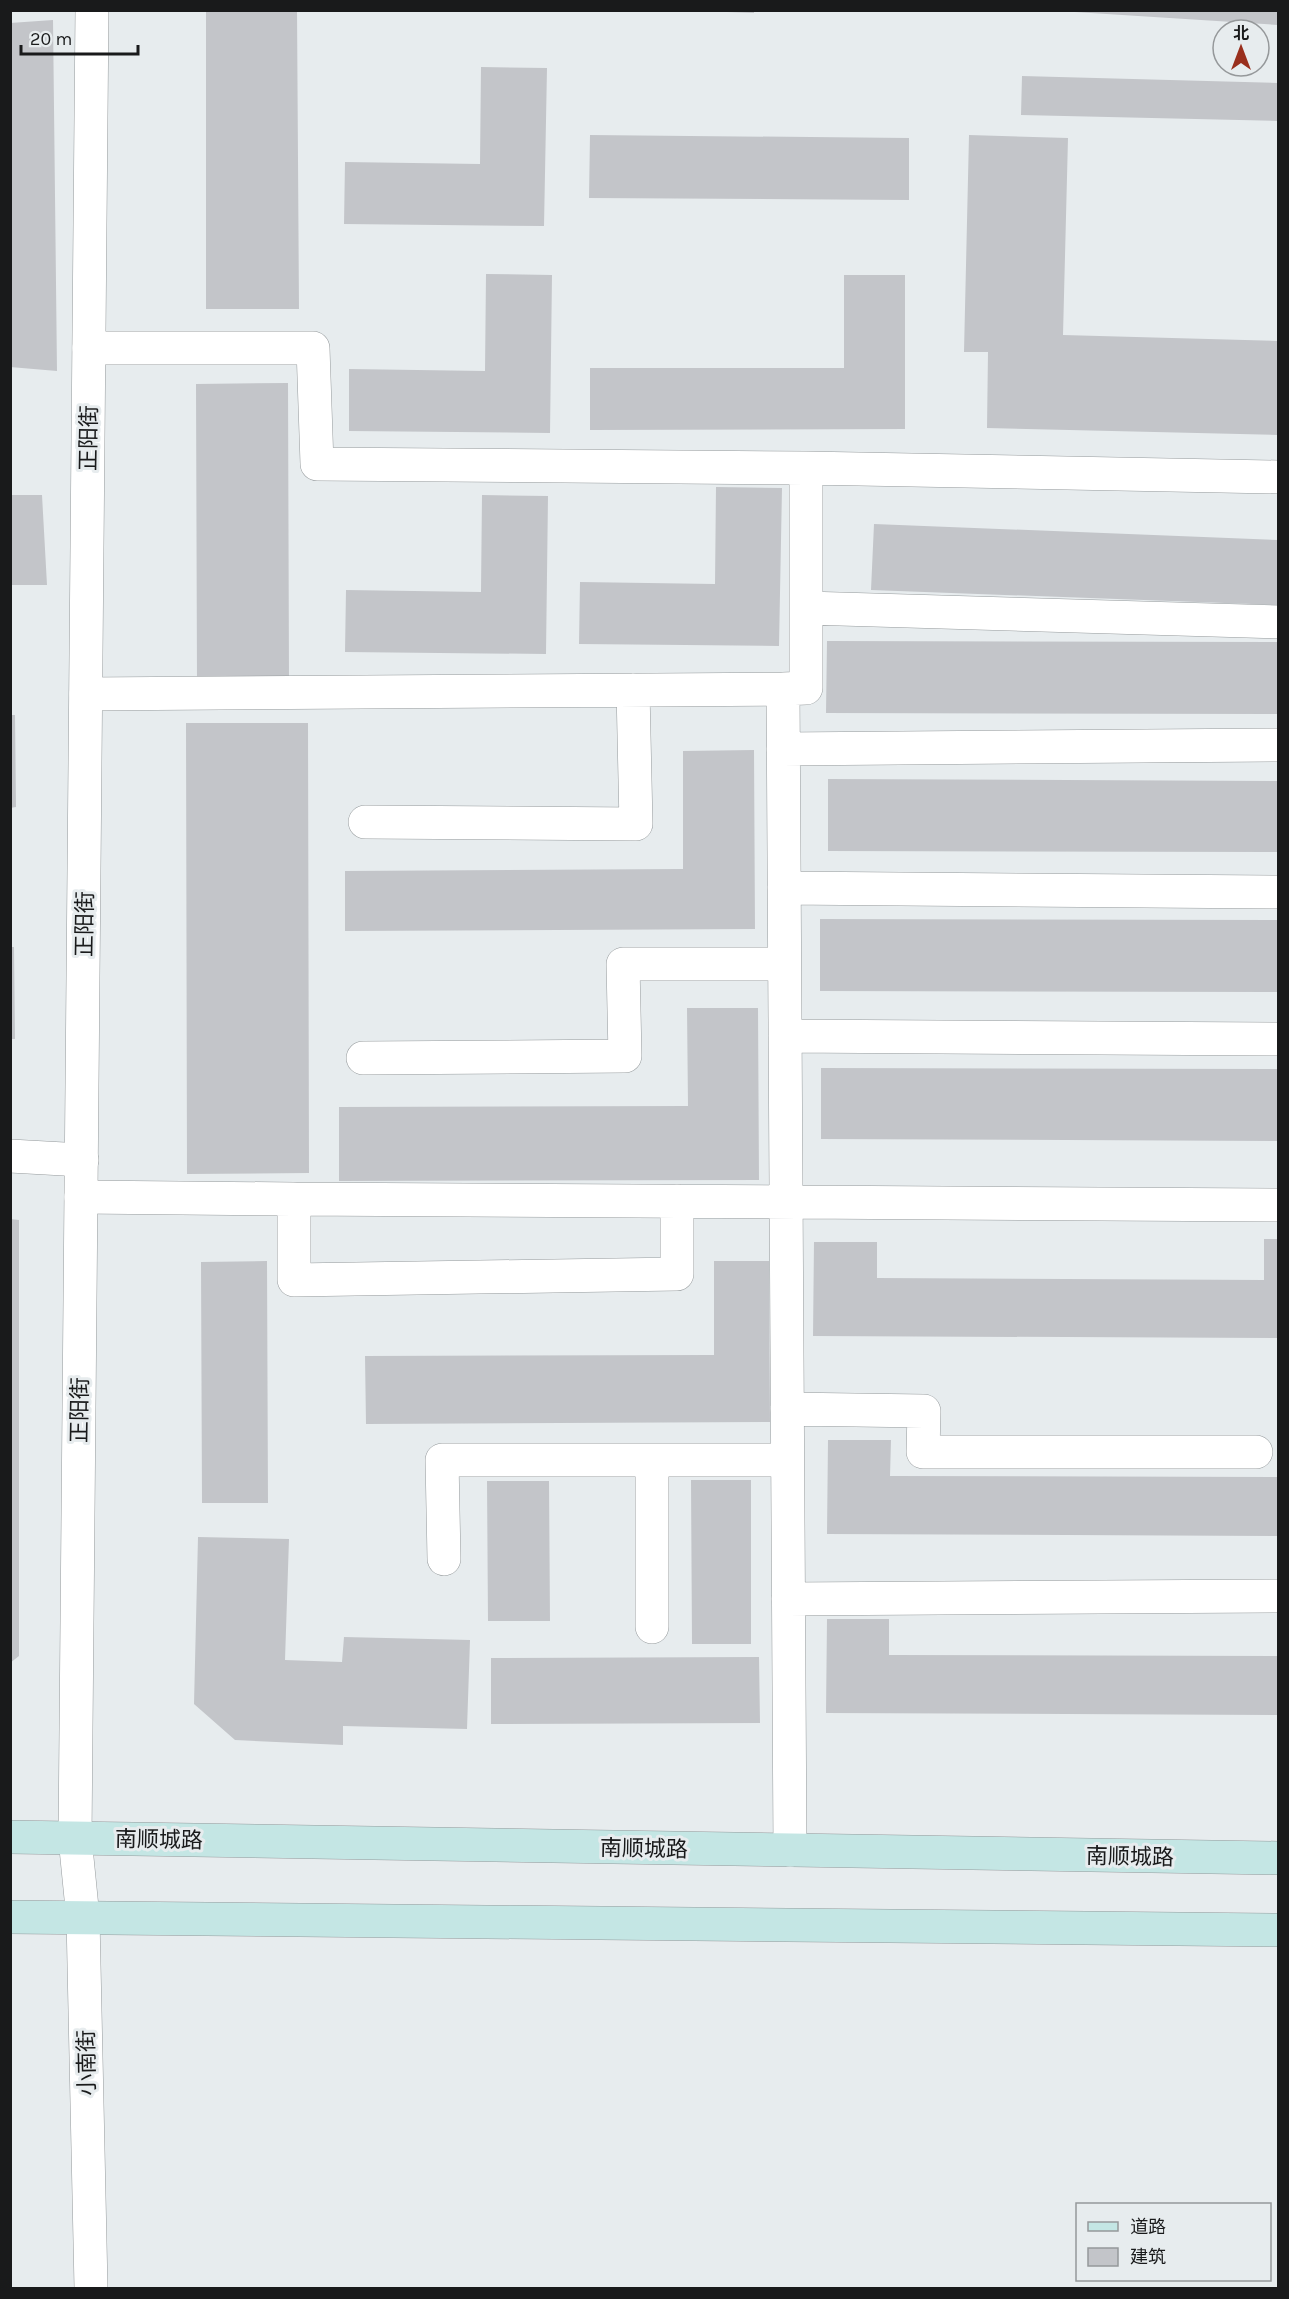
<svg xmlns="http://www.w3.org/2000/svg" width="1289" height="2299" font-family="Karla,'Noto Sans SC',sans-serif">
<rect width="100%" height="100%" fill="#e7ecee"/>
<path fill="#c3c5c9" d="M206,10H297L299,309H206Z
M727,10H754V13L727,12Z
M1075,10H1278V25L1075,12Z
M53,20L57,371L10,367V23Z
M481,67L547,68L544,226L344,224L345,162L480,164Z
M1022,76L1278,83V121L1021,115Z
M590,135L909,138V200L589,198Z
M969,135L1068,138L1063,335L1278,341V435L987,428L988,352H964Z
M486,274L552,275L550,433L349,431V369L485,371Z
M844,275H905V429L590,430V368H844Z
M288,383L289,681H197L196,384Z
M716,487L782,488L779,646L579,644L580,582L715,584Z
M10,495H42L47,585H10Z
M482,495L548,496L546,654L345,652L346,590L481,592Z
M874,524L1278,540V605L871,590Z
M827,641L1278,642V714L826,713Z
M10,715H15L16,807L10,808Z
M186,723H308L309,1173L187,1174Z
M754,750L755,929L345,931V871L683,869V751Z
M828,779L1278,781V852L828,851Z
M820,919L1278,920V992L820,991Z
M10,947H14L15,1039H10Z
M687,1008H758L759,1180L339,1181V1107L688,1106Z
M821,1068L1278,1069V1141L821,1139Z
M10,1219L19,1220V1656L10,1663Z
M1264,1239H1278V1338L813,1336L814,1242H877V1278L1264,1280Z
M267,1261L268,1503H202L201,1262Z
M714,1261H769L770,1422L366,1424L365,1356L714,1355Z
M828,1440H891L890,1476L1278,1477V1536L827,1534Z
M691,1480H751V1644H692Z
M487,1481H549L550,1621H488Z
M198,1537L289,1539L285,1660L342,1662L344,1637L470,1640L467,1729L343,1726V1745L235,1740L194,1704Z
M827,1619H889V1655L1278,1656V1715L826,1713Z
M759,1657L760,1723L491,1724V1658Z"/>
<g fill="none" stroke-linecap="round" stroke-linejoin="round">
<g stroke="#969b9d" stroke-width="34">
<path id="minor" d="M89,348H313L317,464L806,468
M806,608L1278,622
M783,689L806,688V468L1278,477
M86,694L783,689L790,1850
M783,749L1278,745
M365,822L636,824L633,690
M784,888L1278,892
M785,1036L1278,1039
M363,1058L625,1056L623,964H784
M10,1156L82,1160
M81,1197L294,1199V1280L677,1274V1201
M294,1199L1278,1205
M787,1409L924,1411L923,1452H1256
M652,1460V1627
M444,1559L442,1460H787
M788,1599L1278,1596"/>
</g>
<g stroke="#969b9d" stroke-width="34">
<path id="tertiary" d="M91,2288L83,1918L75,1838L92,10"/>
</g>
<g stroke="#969b9d" stroke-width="34">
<path id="secondary" d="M10,1837L1278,1858
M10,1917L1278,1930"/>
</g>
<use href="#minor" stroke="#fff" stroke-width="33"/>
<use href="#tertiary" stroke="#fff" stroke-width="33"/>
<use href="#secondary" stroke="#c4e6e4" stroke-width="33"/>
</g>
<g text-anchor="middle" stroke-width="6" stroke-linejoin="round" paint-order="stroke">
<g font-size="22" fill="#191a1b" stroke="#e7ecee">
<text transform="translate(88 438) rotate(-89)" y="8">正阳街</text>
<text transform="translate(84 924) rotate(-89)" y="8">正阳街</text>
<text transform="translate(79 1410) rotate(-89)" y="8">正阳街</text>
<text transform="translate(159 1839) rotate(1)" y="8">南顺城路</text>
<text transform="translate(644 1848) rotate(1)" y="8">南顺城路</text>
<text transform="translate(1130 1856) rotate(1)" y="8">南顺城路</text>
<text transform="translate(86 2063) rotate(-91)" y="8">小南街</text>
</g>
</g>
<rect width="1289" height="2299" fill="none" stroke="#191a1b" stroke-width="24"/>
<rect x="1076" y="2203" width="195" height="78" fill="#e7ecee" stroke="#95989a" stroke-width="1.5"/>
<rect x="1088" y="2222" width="30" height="9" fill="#c4e6e4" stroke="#95989a" stroke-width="1.5"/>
<text x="1130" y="2233" font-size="18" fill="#191a1b">道路</text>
<rect x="1088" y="2248" width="30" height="18" fill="#c3c5c9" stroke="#95989a" stroke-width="1.5"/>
<text x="1130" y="2263" font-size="18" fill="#191a1b">建筑</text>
<g transform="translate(1241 48)"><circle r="28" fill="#e7ecee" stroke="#95989a" stroke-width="1.5"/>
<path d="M0-4.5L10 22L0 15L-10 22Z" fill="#992f1d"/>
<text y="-9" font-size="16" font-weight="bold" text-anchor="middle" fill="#191a1b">北</text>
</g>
<path d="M21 45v9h117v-9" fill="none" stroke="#191a1b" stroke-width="3"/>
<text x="30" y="45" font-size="18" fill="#191a1b" stroke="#e7ecee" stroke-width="4.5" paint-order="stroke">20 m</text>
</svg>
